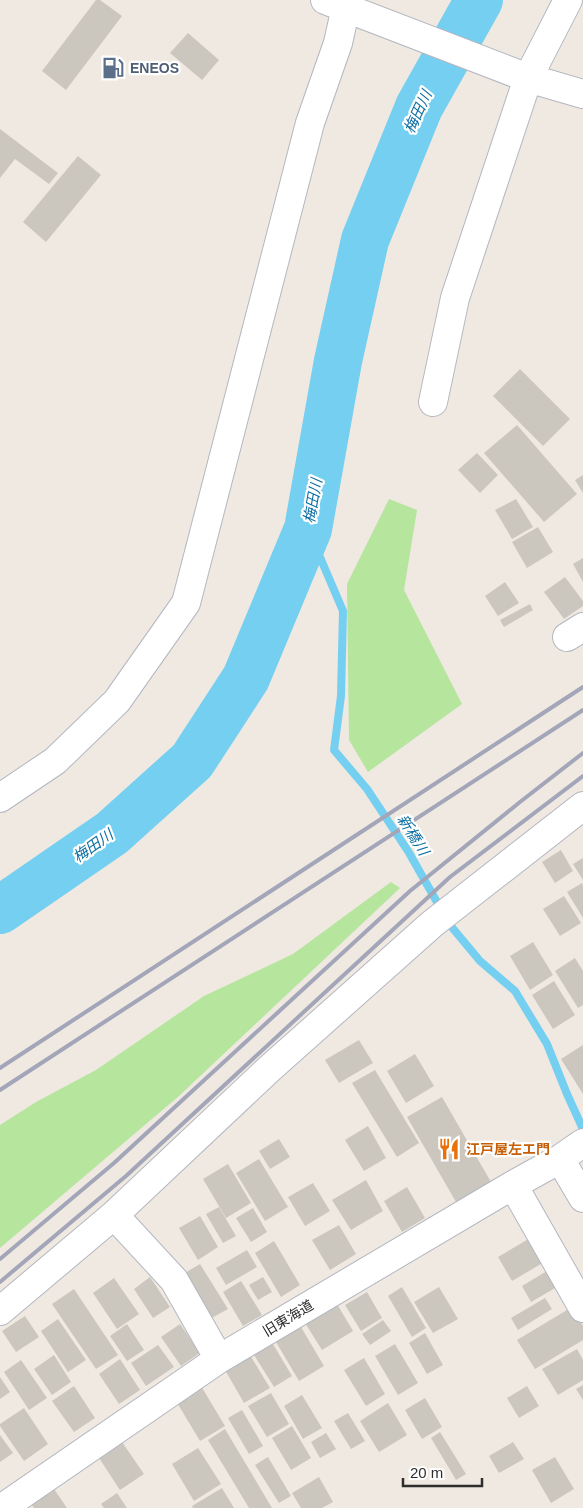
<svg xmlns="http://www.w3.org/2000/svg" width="583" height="1508" font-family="Arial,'Noto Sans JP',sans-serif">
<rect width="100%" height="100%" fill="#efe9e1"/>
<path fill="#b6e59e" d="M389,499L417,510L404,590L462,704L368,772L349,740L347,584Z
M391,882L400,888L179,1096L0,1248V1125L36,1102L96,1070L204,996L293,954Z"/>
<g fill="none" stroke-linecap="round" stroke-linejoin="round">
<path stroke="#75cff0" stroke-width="8" d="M308,529L343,611L341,696L334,750L367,789L408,851L450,925L480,961L515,991L547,1044L567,1094L583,1129"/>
<path stroke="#75cff0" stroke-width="48" d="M0,910L112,833L192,761L246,678L308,529L338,361L365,240L419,107L479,0"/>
</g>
<path fill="#cbc7bf" d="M96,0H100L122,16L66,90L42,71Z
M188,33L219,60L202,80L170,53Z
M0,129L58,173L49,184L15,159L0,178Z
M78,156L101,175L46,242L23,222Z
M520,369L570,419L543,446L493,396Z
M517,425L577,494L544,522L484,453Z
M477,453L498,475L480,493L458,470Z
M583,475V493L575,480Z
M516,499L533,527L512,539L495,510Z
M538,527L553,552L527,568L512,542Z
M583,558V582L573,564Z
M565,577L583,601V606L564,619L544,592Z
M505,582L519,603L498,616L485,596Z
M530,604L533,610L504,627L500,620Z
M561,850L573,871L555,883L542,862Z
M583,858V880L573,864Z
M582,883L583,886V918L567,892Z
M564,896L581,923L560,936L543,909Z
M533,942L553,975L530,990L510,956Z
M575,958L583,971V1005L578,1008L555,971Z
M554,981L575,1015L553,1029L532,995Z
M359,1040L373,1063L339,1083L325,1060Z
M583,1045V1094L561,1059Z
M415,1054L434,1086L406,1103L387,1071Z
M375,1070L419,1143L397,1157L352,1083Z
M442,1097L491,1182L456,1202L407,1117Z
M368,1126L386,1158L364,1171L345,1140Z
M279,1139L290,1157L270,1169L259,1151Z
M259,1159L288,1207L265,1221L236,1173Z
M228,1164L251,1203L226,1218L203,1179Z
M366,1180L383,1211L351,1230L332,1200Z
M313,1183L330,1211L305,1226L288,1197Z
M407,1187L425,1218L402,1232L384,1201Z
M219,1207L236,1236L223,1243L206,1214Z
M253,1208L267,1232L251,1242L236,1218Z
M200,1216L218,1247L198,1260L179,1228Z
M339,1225L356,1254L330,1270L312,1240Z
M532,1237L546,1261L512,1281L498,1257Z
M274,1241L300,1285L281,1297L255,1253Z
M247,1250L257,1267L226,1285L216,1268Z
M200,1264L228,1309L210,1319L183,1274Z
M552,1268L562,1284L531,1302L522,1286Z
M150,1277L170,1307L153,1318L134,1289Z
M263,1277L272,1292L258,1300L249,1285Z
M114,1278L139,1314L117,1329L93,1293Z
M241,1281L262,1315L243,1326L223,1292Z
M402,1287L426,1328L412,1337L388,1296Z
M439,1287L458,1319L433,1333L414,1302Z
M74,1289L118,1355L96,1369L52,1304Z
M367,1292L382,1318L361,1331L345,1305Z
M545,1298L552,1309L518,1330L511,1318Z
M337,1304L353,1331L322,1350L305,1323Z
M572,1307L583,1326V1340L535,1369L517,1340Z
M25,1316L39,1337L16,1352L2,1331Z
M58,1319L86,1360L68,1372L41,1331Z
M383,1320L391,1331L370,1345L362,1334Z
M127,1324L144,1350L127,1361L110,1336Z
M180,1324L200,1353L181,1366L161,1337Z
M301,1327L324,1366L299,1381L276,1342Z
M425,1333L443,1365L427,1374L409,1343Z
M273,1344L292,1376L274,1387L254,1355Z
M395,1344L418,1383L398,1395L375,1356Z
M158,1345L174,1367L146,1386L131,1363Z
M577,1349L583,1360V1380L558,1395L542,1369Z
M54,1355L71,1382L52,1395L34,1369Z
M250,1355L270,1388L244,1403L225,1370Z
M364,1358L385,1394L366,1406L344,1370Z
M120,1359L140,1390L119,1404L99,1374Z
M21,1360L47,1398L29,1410L4,1372Z
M0,1377L10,1392L0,1399Z
M583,1385V1400L576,1389Z
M74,1386L95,1418L74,1432L52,1401Z
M201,1386L225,1426L200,1441L176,1401Z
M527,1386L539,1406L519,1418L507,1398Z
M271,1393L289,1424L267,1437L248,1406Z
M302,1395L322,1428L303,1439L284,1406Z
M425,1398L442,1427L422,1439L405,1410Z
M388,1403L407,1435L379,1452L360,1421Z
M24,1408L48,1444L24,1461L0,1426V1424Z
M242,1410L263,1446L249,1454L228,1418Z
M348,1413L365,1441L351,1449L334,1421Z
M292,1426L311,1458L291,1470L272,1438Z
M225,1429L272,1508H249L208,1440Z
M440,1432L466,1474L456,1480L431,1438Z
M326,1433L336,1449L320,1458L311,1442Z
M0,1435L13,1453L0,1462Z
M122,1442L144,1474L120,1490L99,1458Z
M513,1442L524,1459L499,1473L489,1456Z
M198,1448L221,1484L194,1501L172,1464Z
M268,1457L291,1496L279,1503L255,1465Z
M555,1457L574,1489L551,1503L532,1470Z
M319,1477L333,1502L322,1508H301L292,1493Z
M52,1486L67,1508H34L29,1501Z
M222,1488L234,1508H193L192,1506Z
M117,1493L127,1508H104L101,1504Z"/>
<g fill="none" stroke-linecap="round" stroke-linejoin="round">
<g stroke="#b4b7c1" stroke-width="30">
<path id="minor" d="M325,0L528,78L583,94
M433,402L455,298L528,78L568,0
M567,637L583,627
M0,798L55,761L117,701L186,603L310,123L338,43L346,7
M560,1159L583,1198
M513,1185L583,1308
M114,1215L174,1280L219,1359
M0,1311L114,1215L268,1070L432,924L583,806
M2,1508L219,1359L513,1185L560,1159L583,1143"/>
</g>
<use href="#minor" stroke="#fff" stroke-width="28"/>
<path stroke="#a3a6b8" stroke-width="4" d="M0,1068L583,687
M0,1090L583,710
M0,1259L114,1163L410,891L520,802L583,753
M0,1282L126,1176L450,877L583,776"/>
</g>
<defs>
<g id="fuel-bare" transform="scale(1.725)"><path d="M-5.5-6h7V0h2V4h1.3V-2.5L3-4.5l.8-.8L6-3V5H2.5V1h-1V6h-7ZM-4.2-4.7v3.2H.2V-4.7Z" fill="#5c6f8a" stroke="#fff" stroke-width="2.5" paint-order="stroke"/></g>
<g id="restaurant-bare" transform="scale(1.725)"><path d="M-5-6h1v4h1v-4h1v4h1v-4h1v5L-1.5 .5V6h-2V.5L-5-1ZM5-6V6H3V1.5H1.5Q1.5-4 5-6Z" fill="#e8710a" stroke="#fff" stroke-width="2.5" paint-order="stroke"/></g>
</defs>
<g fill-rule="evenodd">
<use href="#fuel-bare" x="113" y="68"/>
<use href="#restaurant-bare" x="449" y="1149"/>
</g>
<g text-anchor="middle" stroke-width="4.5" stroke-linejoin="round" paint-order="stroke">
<g font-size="14" font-weight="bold" fill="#4e5e75" stroke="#fff" text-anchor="start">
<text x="130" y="73">ENEOS</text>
</g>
<g font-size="14" font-weight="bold" fill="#c56008" stroke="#fff" text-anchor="start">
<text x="466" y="1154">江戸屋左エ門</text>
</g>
<g font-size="14" fill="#2e2e2e" stroke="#fff">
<text transform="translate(288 1318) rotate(-31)" y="5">旧東海道</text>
</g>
<g font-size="15" font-style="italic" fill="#0d6fa3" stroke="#fff">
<text transform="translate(418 112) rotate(-65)" y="5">梅田川</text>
<text transform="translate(313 501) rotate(-80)" y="5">梅田川</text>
<text transform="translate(413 835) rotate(58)" y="5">新橋川</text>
<text transform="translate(93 846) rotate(-35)" y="5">梅田川</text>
</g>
</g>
<path d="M403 1478v8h79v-8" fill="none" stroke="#2e2e2e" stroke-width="2.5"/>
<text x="410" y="1478" font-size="15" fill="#2e2e2e" stroke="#ffffff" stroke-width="4" paint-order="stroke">20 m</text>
</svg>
